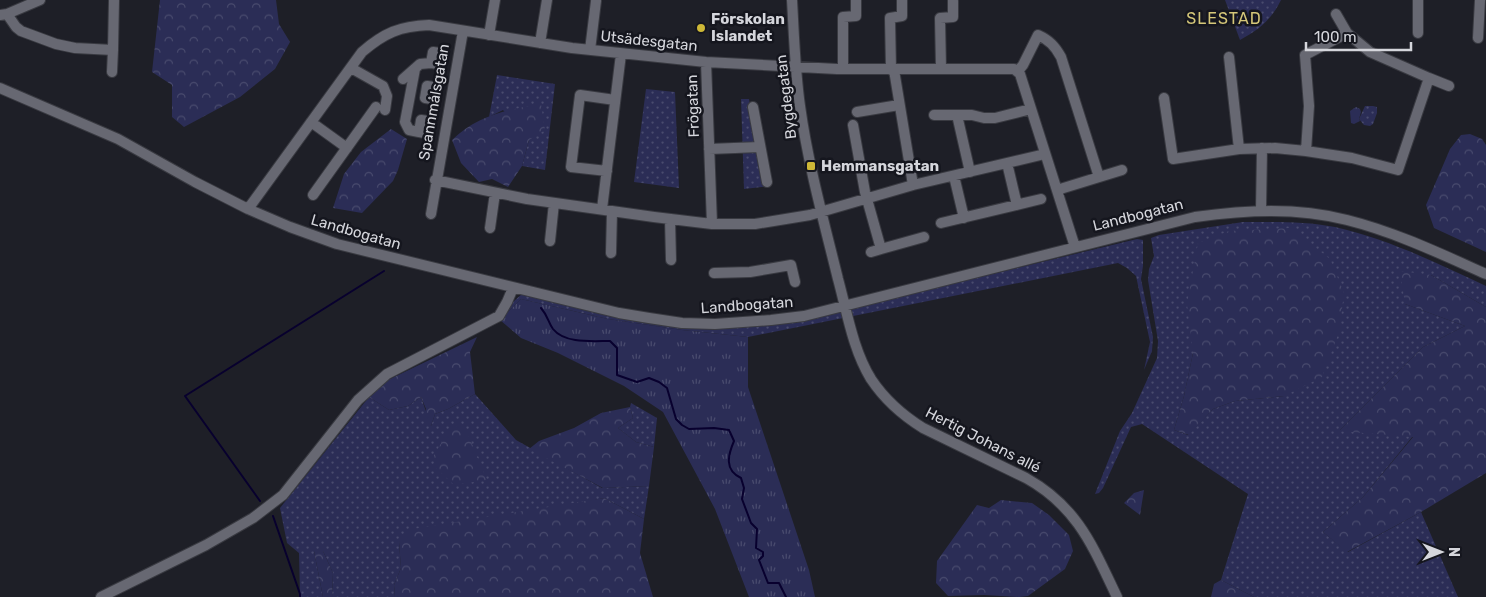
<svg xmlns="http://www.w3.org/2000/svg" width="1486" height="597" font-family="Rubik,sans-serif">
<defs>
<pattern id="grass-dots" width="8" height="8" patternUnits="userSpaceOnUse" patternTransform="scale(1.25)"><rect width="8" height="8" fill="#2b2d56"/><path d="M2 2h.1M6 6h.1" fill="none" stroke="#494b6e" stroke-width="1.8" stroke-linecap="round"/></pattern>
<pattern id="forest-crowns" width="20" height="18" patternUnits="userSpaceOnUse" patternTransform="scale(1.25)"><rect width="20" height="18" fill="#2b2d56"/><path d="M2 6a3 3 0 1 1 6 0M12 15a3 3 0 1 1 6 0" fill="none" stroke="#494b6e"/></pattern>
<pattern id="park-tufts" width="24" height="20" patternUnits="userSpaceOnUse" patternTransform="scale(1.25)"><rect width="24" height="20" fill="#2b2d56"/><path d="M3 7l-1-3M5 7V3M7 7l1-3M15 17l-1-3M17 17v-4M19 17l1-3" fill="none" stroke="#494b6e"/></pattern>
</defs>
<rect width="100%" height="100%" fill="#1e1f27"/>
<path fill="url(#grass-dots)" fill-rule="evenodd" d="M1225,0H1281C1271,20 1260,29 1240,40Z
M497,75L555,84L545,170L522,166L529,140L503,110L489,117Z
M646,89L675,92L679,188L634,182Z
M741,99H749L764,184L770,183V186L744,189Z
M1365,106H1373L1377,107V113L1373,124L1370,126L1364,125L1359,119Z
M1243,222C1273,222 1305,221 1335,227C1388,239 1437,263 1486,286V307L1431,275L1405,304L1465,326L1423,347L1340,430L1413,436L1363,497L1323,532L1348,552L1421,512L1458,597H1254L1221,580L1248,494L1142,424L1131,427L1103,488L1099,493L1095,494L1120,431L1132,413L1157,358L1158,341L1148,280L1149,269L1154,256L1151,238L1159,235ZM1193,353L1284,396L1235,401L1213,409L1188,435L1174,430L1184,396Z
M1137,239L1143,240V266L1141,279L1153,337L1152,351L1144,370L1150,342L1136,276L1127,268L1118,263L748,337L682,330L608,319L521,299L500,320L507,307L522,294L729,326L790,323Z
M475,394L516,440L602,488L649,486L644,519L604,498L399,542L401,568L394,585L395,597H332L333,573L323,551H314L323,597H300L299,553L287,543L280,508L369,397L389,410L408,406L421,397L431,426L435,414L448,409Z
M631,403L657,418L654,447L636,442L618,428L633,418L630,407Z"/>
<path fill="url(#forest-crowns)" d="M160,0H276L279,24L290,42L275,69L240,97L184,127L172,117V85L152,72Z
M541,104L545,130L529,140L522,166L508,187L492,179L479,182L461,163L452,140C478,115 506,110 541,104Z
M391,129L407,139L398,170L393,181L362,213L333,208L344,174L361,152Z
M1470,134L1482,139L1486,145V252L1434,228L1426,205L1450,149L1461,135Z
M1290,228L1330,259L1344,293L1339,332L1322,377L1284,396L1235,401L1213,409L1189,435L1174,430L1184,396L1193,353L1187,304L1198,243L1229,231Z
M1400,271L1431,275L1486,307V473L1421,512L1347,552L1323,532L1363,497L1413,437L1339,431L1423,347L1465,326L1405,304Z
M477,337L470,352L475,394L448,409L435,414L431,426L423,419L426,409L421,397L408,406L389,410L369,397L388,380Z
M630,407L633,418L618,428L636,442L654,447L649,486L603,488L529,449L539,441L574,428L601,413Z
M464,425L487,480L454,485L436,468L434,455L451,427Z
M1144,490L1140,515L1124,503L1134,493Z
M604,498L644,519L640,553L653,597H395L394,585L401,568L399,542L407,530Z
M1001,500L1032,503L1049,515L1069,535L1073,551L1065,569L1028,596L1019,597L984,595L948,596L936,583L937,561L977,505L989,508Z
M314,551H323L333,573L332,597H323Z
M1221,580L1254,597H1211L1214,584Z"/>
<path fill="url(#park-tufts)" d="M1356,107L1360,109L1361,112L1359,119L1360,121L1354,124L1351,123L1350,111Z
M521,299L608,319L682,330L748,337V387L809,570L815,597H749L715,509L663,412L624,386L558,353L521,338L500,320Z"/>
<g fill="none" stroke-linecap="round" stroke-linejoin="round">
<path stroke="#08002e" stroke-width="2" d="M541,308C548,316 548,322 553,329C565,344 593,341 610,341L617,348V375L637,382L649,378L659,382L667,388L676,419L682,425L689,429L714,428L729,430L734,441C728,455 724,470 741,478L744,488L742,499L751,523L757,529L756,548L763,552V556L759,560L768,583H779L786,597
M260,501L185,396L384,271
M273,516L300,594V597"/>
<g stroke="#393a41" stroke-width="12">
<path id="minor" d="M792,0C794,35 795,71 800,106C808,164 824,222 838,279C847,312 853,350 871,379C885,400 902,415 923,428L1026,478C1078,507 1093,547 1117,597
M7,14L40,0
M1336,14L1347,33
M0,15L7,14L16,27L21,31L56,44L75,48L113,50L114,0
M1418,33V0
M489,35L495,0
M1478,38L1480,0
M540,43L547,0
M590,50L596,1
M433,52L440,53L438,64L431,63Z
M1229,57L1239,149
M706,62L712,224
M351,68L383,86L387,96L385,110
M415,69L405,122L409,130L419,132
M843,69V17L856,16V0
M941,69L940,18L953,17V1
M891,70L890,18L902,16V0
M894,70L913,185
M1018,71L1023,65L1038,35C1049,40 1055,46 1061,57L1099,177
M112,72L113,50
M1429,78L1449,86
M403,79L420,64L431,63
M427,86L434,87L432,99L425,98Z
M0,88L118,139L195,182L248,209L290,227L337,244L619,313L649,318L682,323L715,324L771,320L804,316L1195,217C1246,210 1296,207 1347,220C1395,232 1441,254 1486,274
M1164,98L1173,159L1239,149L1275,148L1306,151L1309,106L1305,55L1347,33L1370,52L1429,78L1398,170L1352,158L1306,151
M753,107L767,182
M857,112L899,105
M934,115H972L984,118H995L1031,109
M957,115L970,172
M421,120L428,121L425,133L419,132Z
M311,122L347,148
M853,125L865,192L881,249L871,252
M709,149L760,147
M1007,163L1017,205
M607,171L571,167L580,95L615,100
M954,176L964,218
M435,180L527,199L654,217L712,224H755L810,215L913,185L1045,154
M1057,190L1122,170
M313,195L376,107
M248,209L362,52C384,33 400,26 429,25L572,48L706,62L837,69H1014L1020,74L1075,247
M602,209L621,54
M1261,210L1262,148
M431,214L463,31
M670,219L671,260
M941,223L1041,199
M490,228L495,193
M550,241L554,203
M881,249L924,237
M611,253L612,211
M714,273L750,272L791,265L795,282
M101,597L206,545L253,518L283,495L358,400L387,374L499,316L507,302L513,288"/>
</g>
<use href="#minor" stroke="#676872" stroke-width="10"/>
</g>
<g fill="#ceb837" stroke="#15161e" stroke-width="2">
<circle cx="701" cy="28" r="5"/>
<rect x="806" y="161" width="10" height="10" rx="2.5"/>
</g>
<g text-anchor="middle" stroke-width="5" stroke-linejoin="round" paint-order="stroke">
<g font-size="15" font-weight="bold" fill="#d5d6dc" stroke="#15161e" text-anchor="start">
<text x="711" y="24">Förskolan<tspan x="711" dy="17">Islandet</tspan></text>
<text x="821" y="171">Hemmansgatan</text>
</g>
<g font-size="15" fill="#d5d6dc" stroke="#15161e">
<text transform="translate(649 41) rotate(6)" y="5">Utsädesgatan</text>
<text transform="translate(786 97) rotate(-97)" y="5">Bygdegatan</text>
<text transform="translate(434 102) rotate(-80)" y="5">Spannmålsgatan</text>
<text transform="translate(693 106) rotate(-92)" y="5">Frögatan</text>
<text transform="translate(1138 215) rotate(-14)" y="5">Landbogatan</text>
<text transform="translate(356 232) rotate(16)" y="5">Landbogatan</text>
<text transform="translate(747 305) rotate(-4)" y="5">Landbogatan</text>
<text transform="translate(983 440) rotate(27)" y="5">Hertig Johans allé</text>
</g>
<g font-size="16" letter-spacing="1" fill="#d5c779" stroke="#15161e">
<text x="1224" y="24">SLESTAD</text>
</g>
</g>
<g transform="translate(1441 552) rotate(90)" stroke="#15161e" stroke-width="4" paint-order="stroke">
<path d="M0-4L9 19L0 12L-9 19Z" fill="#d5d6dc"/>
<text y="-8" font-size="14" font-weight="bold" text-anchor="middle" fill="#d5d6dc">N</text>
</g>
<path d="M1306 42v8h105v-8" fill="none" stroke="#d5d6dc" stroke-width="2.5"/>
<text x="1314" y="42" font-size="15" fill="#d5d6dc" stroke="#15161e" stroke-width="4" paint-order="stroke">100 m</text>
</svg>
